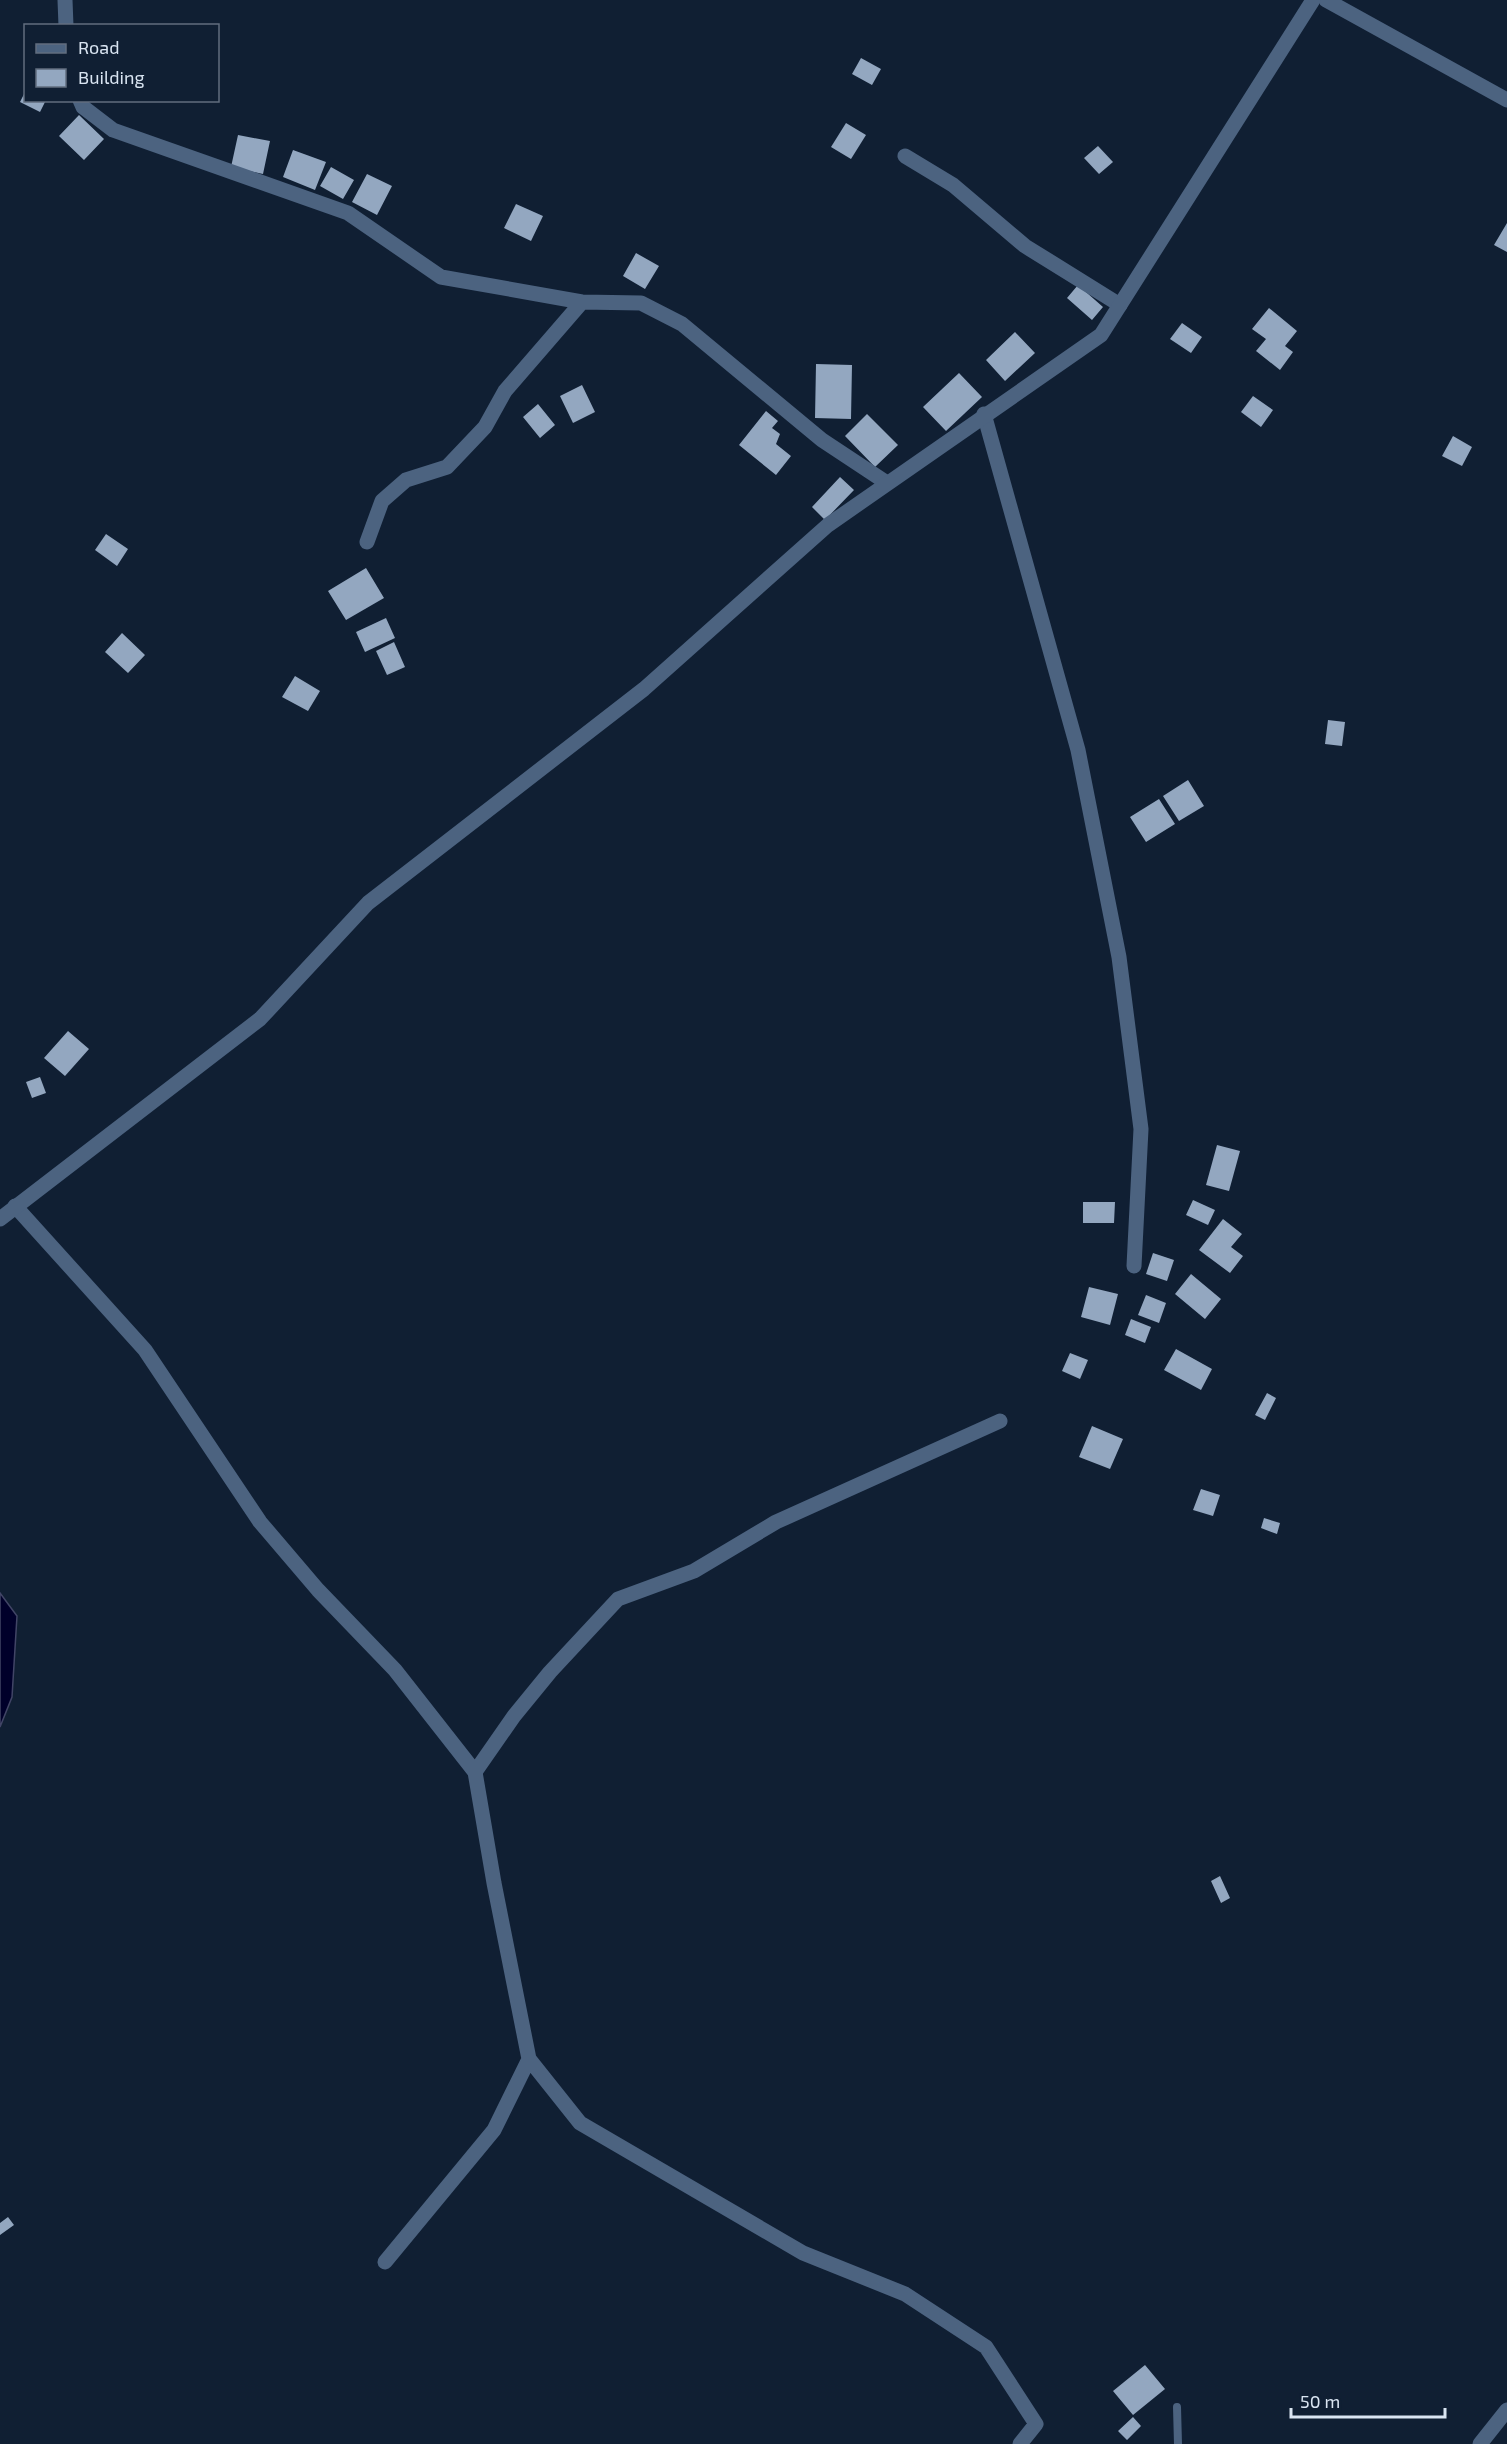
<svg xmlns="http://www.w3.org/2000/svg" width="1507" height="2444" font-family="'Exo 2',sans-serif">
<rect width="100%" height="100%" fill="#101f33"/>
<path fill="#00002a" stroke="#414566" stroke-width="1.5" d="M0,1593L17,1616L12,1697L0,1727Z"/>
<path fill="#93a7c0" d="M861,58L881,69L872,85L852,74Z
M26,90V100H46L40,112L20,102Z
M79,115L104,139L84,160L59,136Z
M846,123L866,135L851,159L831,147Z
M238,135L270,141L263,174L231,167Z
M1098,146L1113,162L1099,174L1084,158Z
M293,150L326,162L315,190L283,177Z
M331,167L354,180L343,199L320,186Z
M367,174L392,186L377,215L352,202Z
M516,204L543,216L531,241L504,228Z
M1507,223V252L1494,245Z
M636,253L659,266L645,289L623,276Z
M1078,285L1103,307L1092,320L1067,298Z
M1269,308L1297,331L1285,346L1293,352L1280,370L1256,351L1266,339L1252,329Z
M1182,323L1202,337L1191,353L1170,339Z
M1015,332L1035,353L1005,381L986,360Z
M816,364L852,365L851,419L815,418Z
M959,373L982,397L946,431L923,407Z
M582,385L595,412L573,423L560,396Z
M1253,396L1273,410L1261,427L1241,412Z
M538,404L555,425L540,438L523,417Z
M766,411L778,421L772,428L780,434L776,444L791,456L776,475L739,445Z
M867,414L898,445L875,467L845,436Z
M1453,436L1472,447L1462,466L1442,456Z
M840,477L854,490L825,520L812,507Z
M106,534L128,549L117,566L95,550Z
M366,568L384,598L346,620L328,591Z
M386,618L395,638L365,652L356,632Z
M122,633L145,655L128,673L105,652Z
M394,642L405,667L387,675L376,651Z
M295,676L320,691L308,711L282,697Z
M1328,720L1345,722L1342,746L1325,744Z
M1188,780L1204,806L1179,821L1163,796Z
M1159,799L1175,824L1146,842L1130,817Z
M68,1031L89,1049L65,1076L44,1058Z
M40,1077L46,1093L32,1098L26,1082Z
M1217,1145L1240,1151L1229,1191L1206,1185Z
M1193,1200L1215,1210L1208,1225L1186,1215Z
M1083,1202H1115L1114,1223H1083Z
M1223,1219L1242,1234L1231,1247L1243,1256L1230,1273L1199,1250Z
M1153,1253L1174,1260L1167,1281L1146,1274Z
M1191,1274L1221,1299L1205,1319L1175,1294Z
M1089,1287L1118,1294L1110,1325L1081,1317Z
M1146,1295L1166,1303L1159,1323L1138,1315Z
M1131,1319L1151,1327L1145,1343L1125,1335Z
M1176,1349L1212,1369L1201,1390L1164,1370Z
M1070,1353L1088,1360L1080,1379L1062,1371Z
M1267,1393L1276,1398L1265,1420L1255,1415Z
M1092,1426L1123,1439L1110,1469L1079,1457Z
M1201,1489L1220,1495L1213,1516L1193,1510Z
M1264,1518L1280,1523L1277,1534L1261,1528Z
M1220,1876L1230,1898L1221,1903L1211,1881Z
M8,2217L14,2225L0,2235V2223Z
M1145,2365L1165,2389L1133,2415L1113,2391Z
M1133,2417L1141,2426L1127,2440L1118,2431Z"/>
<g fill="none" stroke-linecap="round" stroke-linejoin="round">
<path stroke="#4c6380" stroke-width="8" d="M1177,2407L1178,2444"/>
<path stroke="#4c6380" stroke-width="15" d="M65,0L66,26
M1326,0L1507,100
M80,100L83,107L113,130L348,213L441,277L582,302L641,303L682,324L822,440L887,483
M905,156L953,185L1025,246L1120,305
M984,414L1078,750L1119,957L1141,1129L1134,1266
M367,542L382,501L406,480L447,467L485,427L505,391L582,302
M15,1206L145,1350L260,1522L318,1590L395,1670L475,1772L494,1883L529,2059L494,2130L385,2262
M475,1772L514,1716L550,1672L618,1599L694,1571L776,1522L1000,1421
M529,2059L580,2123L803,2253L905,2294L986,2347L1036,2424L1020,2444
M1480,2444L1507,2410"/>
<path stroke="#4c6380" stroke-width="15" d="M0,1219L260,1019L368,903L644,689L828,525L1101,335L1313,0"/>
</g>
<rect x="24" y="24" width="195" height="78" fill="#101f33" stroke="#616e7f" stroke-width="1.5"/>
<rect x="36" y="44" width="30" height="9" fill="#4c6380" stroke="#616e7f" stroke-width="1.5"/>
<text x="78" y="54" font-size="18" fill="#dae5f2">Road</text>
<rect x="36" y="69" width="30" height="18" fill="#93a7c0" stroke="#616e7f" stroke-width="1.5"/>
<text x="78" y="84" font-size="18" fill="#dae5f2">Building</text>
<path d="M1291 2408v9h154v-9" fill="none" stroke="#dae5f2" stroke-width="3"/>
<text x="1300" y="2408" font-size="18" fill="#dae5f2" stroke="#101f33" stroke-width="4.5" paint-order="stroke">50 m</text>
</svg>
